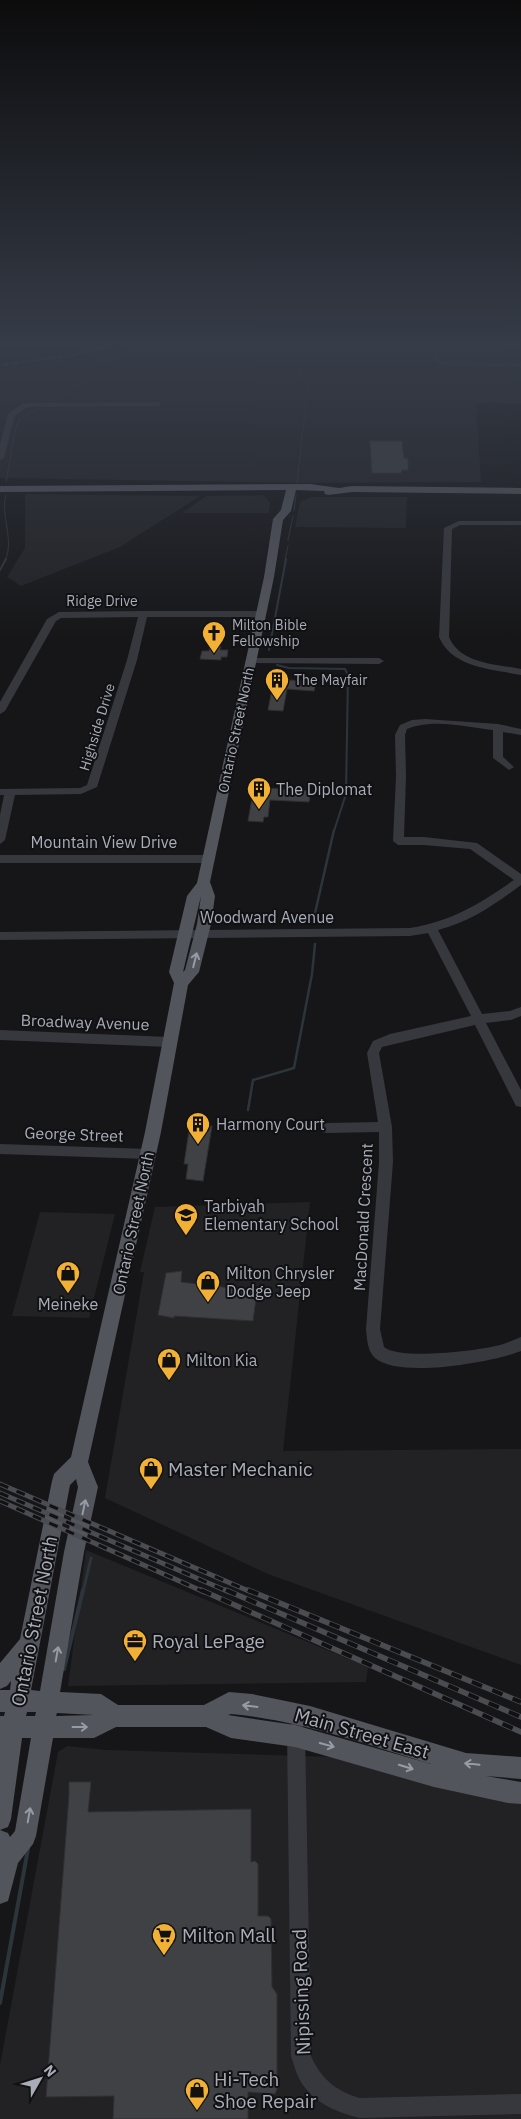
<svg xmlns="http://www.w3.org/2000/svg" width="521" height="2119" font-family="'IBM Plex Sans',sans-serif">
<rect width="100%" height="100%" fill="#161618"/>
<path fill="#222225" d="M148,343H521V404L476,403L481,482L299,483L0,478V368L122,352Z
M25,494L200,496L120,547L21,586L7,577L25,548Z
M264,495L270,503L269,513H182L206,496Z
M311,497H407L406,528L295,527L300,502Z
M310,1202L283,1451L521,1449V1665L268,1574L105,1498L144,1272H140L155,1207Z
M40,1212L115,1214L89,1318L12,1316Z
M86,1550L368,1667L366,1682L68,1686Z
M67,1746L107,1750L333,1757L521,1804V2119H0V2065L58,1752Z"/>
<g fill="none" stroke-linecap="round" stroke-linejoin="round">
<path stroke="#2c353c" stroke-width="1" d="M81,343L97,363
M102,360L150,343
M53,401L81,384L90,368L96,364L170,343
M6,482L15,430L20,419L39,408
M297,483L308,385L299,379L308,343
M294,511L296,495
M288,540L293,516
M5,560C15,541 0,516 6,495
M285,560L288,546"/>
<path stroke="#2c353c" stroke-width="2" d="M0,570L6,559
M269,650L286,559
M277,665L289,668L345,669L348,675L346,794L334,831"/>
<path stroke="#2c353c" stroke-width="2.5" d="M313,922L334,830
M248,1110L253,1080L294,1068L312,974L315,944"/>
<path stroke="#2c353c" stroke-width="3" d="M83,1592L91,1558"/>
<path stroke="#2c353c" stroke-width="4" d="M64,1669L83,1590
M0,2003L28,1849"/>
</g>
<path fill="#404145" stroke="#303034" d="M370,441H402L404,458L408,459V470H402L401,473H372Z
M210,646H221L220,650H228L227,657H221V660L200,659L202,651H209Z
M274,679L316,682L314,691L287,689L283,711L268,710Z
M254,787L311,791L309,802L270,800L268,817H264L263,822L248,821Z
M190,1124L212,1126L203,1181L186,1179L188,1164H184Z
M182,1271L181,1282L257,1291L253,1321L174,1316V1318L158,1315L166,1273Z
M69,1782H91L88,1812L251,1809V1862L255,1861L258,1864V1916H268L271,1919L272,1987L277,1994V2089L275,2094L248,2092V2119H113L114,2096L46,2097L69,1795Z"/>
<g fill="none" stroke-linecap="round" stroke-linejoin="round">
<path fill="#37383d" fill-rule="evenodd" d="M426,343H433L439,359L447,362L521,363V367L444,365L434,361Z
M157,402H160V406L28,407L15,415L4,458L0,460V444L8,414L23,403Z
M459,521H521V525H460L452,529L449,637C460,664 496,664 521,669V675C492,669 452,668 439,637L444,528Z
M143,611H260L264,614L260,617H147L137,660L97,787L81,794L15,795L5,840L0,844V815L4,795H0V789L80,788L87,785L127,660L138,617L61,618L56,621L5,711L0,714V702L47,619L59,612Z
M250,658H379L384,661L379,664L247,663L245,661Z
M425,719L498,724L521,729V735L503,732V757L514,767L509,770L493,758V730C467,727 432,718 407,729L405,735L406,776L404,837H424L477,843L521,874V885C495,904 470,922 438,930L482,1014L510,1011L521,1007V1016L511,1020L486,1023L521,1090V1107L516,1106L475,1025L382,1047L379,1053L392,1127L393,1162L380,1329L384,1347C400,1360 471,1351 491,1347C502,1345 511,1341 521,1337V1351C493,1362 399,1379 375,1358C367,1351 367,1338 366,1329L379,1162V1132L327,1133L322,1132L320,1128L322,1124L327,1123L378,1122L367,1053L373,1041L390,1034L471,1016L428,933L410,936L0,940V932L410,928C453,921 479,904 514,880L470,849L424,845H398L393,841L396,776L395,735L400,725L412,720Z
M0,855H208L213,859L208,863H0Z
M0,1030L169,1037L173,1039L175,1042L173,1045L169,1047L0,1040Z
M0,1144L148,1149L153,1150L155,1154L153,1158L148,1159L0,1154Z
M296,1722L302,1725L305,1731L311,2056C321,2079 336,2091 360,2098L521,2094V2114L360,2118C339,2113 316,2104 303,2085C297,2077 294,2065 291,2056L287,1731L290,1725Z"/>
<path fill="#53555c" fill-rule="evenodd" d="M310,484L339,488L352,486L521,488V494L352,492L328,495L325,494L324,491L296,490L291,511L283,520L274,577L210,882L215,896L211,924L199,972L188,985L161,1132L88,1462L98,1487L84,1552L60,1692L101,1694L118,1705H204L229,1692L252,1694L310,1706L466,1753L521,1757V1779L486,1776L521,1782V1804L508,1803L434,1787L295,1747L231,1738L206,1727H116L94,1738H53L36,1836L33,1844L18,1863L8,1901L0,1904V1716H4L5,1712H0V1690H10L11,1681L7,1686L0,1689V1663L20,1639L52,1481L54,1474L71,1457L145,1132L174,983L169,972L187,896L197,883L264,577L273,519L281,510L286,490L0,492V486ZM201,896L197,924L185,970L183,972ZM76,1479L78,1487L64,1552L40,1691L31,1690L70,1485ZM27,1712H36L35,1716H26ZM57,1713L94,1715L56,1716ZM231,1714C299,1720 366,1744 431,1764L295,1725L228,1715ZM22,1738H31L15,1831L10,1837L8,1833L0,1830L8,1827L11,1819Z"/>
<g stroke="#4a4c52" stroke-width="2.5">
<path id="rail-far2" d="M0,365L67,356L127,343"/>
</g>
<g stroke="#4a4c52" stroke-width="5">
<path id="rail-far1" d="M0,1484L251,1592
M0,1493L229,1592
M0,1501L204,1592"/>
</g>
<g stroke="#4a4c52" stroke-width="5.5">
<path id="rail" d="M201,1590L521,1732
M226,1590L521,1717
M248,1590L521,1702"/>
</g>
<use href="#rail-far2" stroke="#111113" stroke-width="1" stroke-dasharray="4.5" stroke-linecap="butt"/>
<use href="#rail-far1" stroke="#111113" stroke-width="3" stroke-dasharray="9" stroke-linecap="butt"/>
<use href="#rail" stroke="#111113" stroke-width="4" stroke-dasharray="11" stroke-linecap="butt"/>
</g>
<defs><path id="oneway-shaft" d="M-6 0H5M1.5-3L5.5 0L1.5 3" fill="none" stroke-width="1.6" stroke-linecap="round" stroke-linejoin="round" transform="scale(1.25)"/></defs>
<g stroke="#979ba6">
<use href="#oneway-shaft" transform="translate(195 960) rotate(-76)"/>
<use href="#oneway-shaft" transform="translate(84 1507) rotate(-78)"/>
<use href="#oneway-shaft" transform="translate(57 1654) rotate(-80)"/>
<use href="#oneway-shaft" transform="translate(250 1706) rotate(-173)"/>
<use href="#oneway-shaft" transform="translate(80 1727)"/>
<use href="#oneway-shaft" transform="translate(327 1745) rotate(15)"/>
<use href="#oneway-shaft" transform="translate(472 1764) rotate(-174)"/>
<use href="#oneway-shaft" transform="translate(406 1767) rotate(17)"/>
<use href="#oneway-shaft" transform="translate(29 1815) rotate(-80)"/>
</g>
<linearGradient id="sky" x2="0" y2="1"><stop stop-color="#0c0c0d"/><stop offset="0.54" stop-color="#363c48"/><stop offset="1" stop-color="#363c48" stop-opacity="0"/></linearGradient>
<rect width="521" height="640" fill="url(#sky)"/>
<defs>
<g id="church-pin" transform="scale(1.25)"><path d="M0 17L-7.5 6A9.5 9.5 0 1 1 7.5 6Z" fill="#f2b134" stroke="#111113"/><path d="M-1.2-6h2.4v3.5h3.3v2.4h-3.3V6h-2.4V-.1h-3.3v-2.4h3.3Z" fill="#111"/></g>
<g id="building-pin" transform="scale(1.25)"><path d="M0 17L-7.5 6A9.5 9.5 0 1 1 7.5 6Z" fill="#f2b134" stroke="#111113"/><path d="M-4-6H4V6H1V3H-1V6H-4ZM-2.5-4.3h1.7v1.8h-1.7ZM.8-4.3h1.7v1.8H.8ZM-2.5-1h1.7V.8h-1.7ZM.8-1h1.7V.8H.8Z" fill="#111"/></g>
<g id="school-pin" transform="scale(1.25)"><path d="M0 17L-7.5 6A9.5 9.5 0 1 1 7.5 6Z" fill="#f2b134" stroke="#111113"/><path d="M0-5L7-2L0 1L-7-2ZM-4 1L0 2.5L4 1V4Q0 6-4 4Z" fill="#111"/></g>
<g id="shop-pin" transform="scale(1.25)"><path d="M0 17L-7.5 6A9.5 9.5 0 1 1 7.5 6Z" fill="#f2b134" stroke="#111113"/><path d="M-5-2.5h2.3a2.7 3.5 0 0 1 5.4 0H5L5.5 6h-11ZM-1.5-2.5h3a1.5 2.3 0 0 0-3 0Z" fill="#111"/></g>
<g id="office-pin" transform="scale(1.25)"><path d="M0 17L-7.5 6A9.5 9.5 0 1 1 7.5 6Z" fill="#f2b134" stroke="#111113"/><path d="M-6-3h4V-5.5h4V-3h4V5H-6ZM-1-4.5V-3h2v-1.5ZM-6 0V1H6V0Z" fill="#111"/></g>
<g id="supermarket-pin" transform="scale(1.25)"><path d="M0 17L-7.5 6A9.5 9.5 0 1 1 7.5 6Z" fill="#f2b134" stroke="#111113"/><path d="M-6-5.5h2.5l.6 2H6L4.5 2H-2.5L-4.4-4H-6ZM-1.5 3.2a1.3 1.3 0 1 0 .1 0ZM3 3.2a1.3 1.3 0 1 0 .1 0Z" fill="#111"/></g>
</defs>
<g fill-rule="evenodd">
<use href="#church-pin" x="214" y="633"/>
<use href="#building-pin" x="277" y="680"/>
<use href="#building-pin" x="259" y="789"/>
<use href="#building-pin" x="198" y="1124"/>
<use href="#school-pin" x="186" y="1215"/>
<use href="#shop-pin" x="68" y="1273"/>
<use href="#shop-pin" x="208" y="1282"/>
<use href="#shop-pin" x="169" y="1360"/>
<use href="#shop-pin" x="151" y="1469"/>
<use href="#office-pin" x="135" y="1641"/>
<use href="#supermarket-pin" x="164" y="1935"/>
<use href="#shop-pin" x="197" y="2090"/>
</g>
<g text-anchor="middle" stroke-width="4" stroke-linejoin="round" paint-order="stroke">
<g font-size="14" fill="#a8adb8" stroke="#111113">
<text x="102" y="606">Ridge Drive</text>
<text transform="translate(97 727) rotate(-73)" y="5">Highside Drive</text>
<text transform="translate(236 730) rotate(-78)" y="5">Ontario Street North</text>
</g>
<g font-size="14" fill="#a8adb8" stroke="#111113" text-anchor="start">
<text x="232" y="630">Milton Bible<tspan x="232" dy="16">Fellowship</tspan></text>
<text x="294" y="685">The Mayfair</text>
</g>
<g font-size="16" fill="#a8adb8" stroke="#111113" text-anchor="start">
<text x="276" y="795">The Diplomat</text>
<text x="216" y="1130">Harmony Court</text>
<text x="204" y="1212">Tarbiyah<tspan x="204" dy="18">Elementary School</tspan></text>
<text x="226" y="1279">Milton Chrysler<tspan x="226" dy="18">Dodge Jeep</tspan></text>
<text x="68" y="1310" text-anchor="middle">Meineke</text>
<text x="186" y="1366">Milton Kia</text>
</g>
<g font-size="16" fill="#a8adb8" stroke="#111113">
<text x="104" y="848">Mountain View Drive</text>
<text x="267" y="923">Woodward Avenue</text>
<text transform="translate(85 1022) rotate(2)" y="6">Broadway Avenue</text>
<text transform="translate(74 1134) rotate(2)" y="6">George Street</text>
<text transform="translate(363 1217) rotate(-87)" y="6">MacDonald Crescent</text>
<text transform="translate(133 1223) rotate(-78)" y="6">Ontario Street North</text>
</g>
<g font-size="19" fill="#a8adb8" stroke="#111113" text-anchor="start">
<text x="168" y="1476">Master Mechanic</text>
<text x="152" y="1648">Royal LePage</text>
<text x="182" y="1942">Milton Mall</text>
<text x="214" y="2086">Hi-Tech<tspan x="214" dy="22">Shoe Repair</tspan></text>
</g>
<g font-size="19" fill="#a8adb8" stroke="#111113">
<text transform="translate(34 1621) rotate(-79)" y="7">Ontario Street North</text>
<text transform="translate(362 1733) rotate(16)" y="7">Main Street East</text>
<text transform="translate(301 1992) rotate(-92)" y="7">Nipissing Road</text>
</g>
</g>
<g transform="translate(40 2079) rotate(51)" stroke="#111113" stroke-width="4" paint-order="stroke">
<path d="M0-4L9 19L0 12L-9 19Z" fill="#a8adb8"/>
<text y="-8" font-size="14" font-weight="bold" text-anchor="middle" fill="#a8adb8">N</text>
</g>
</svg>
